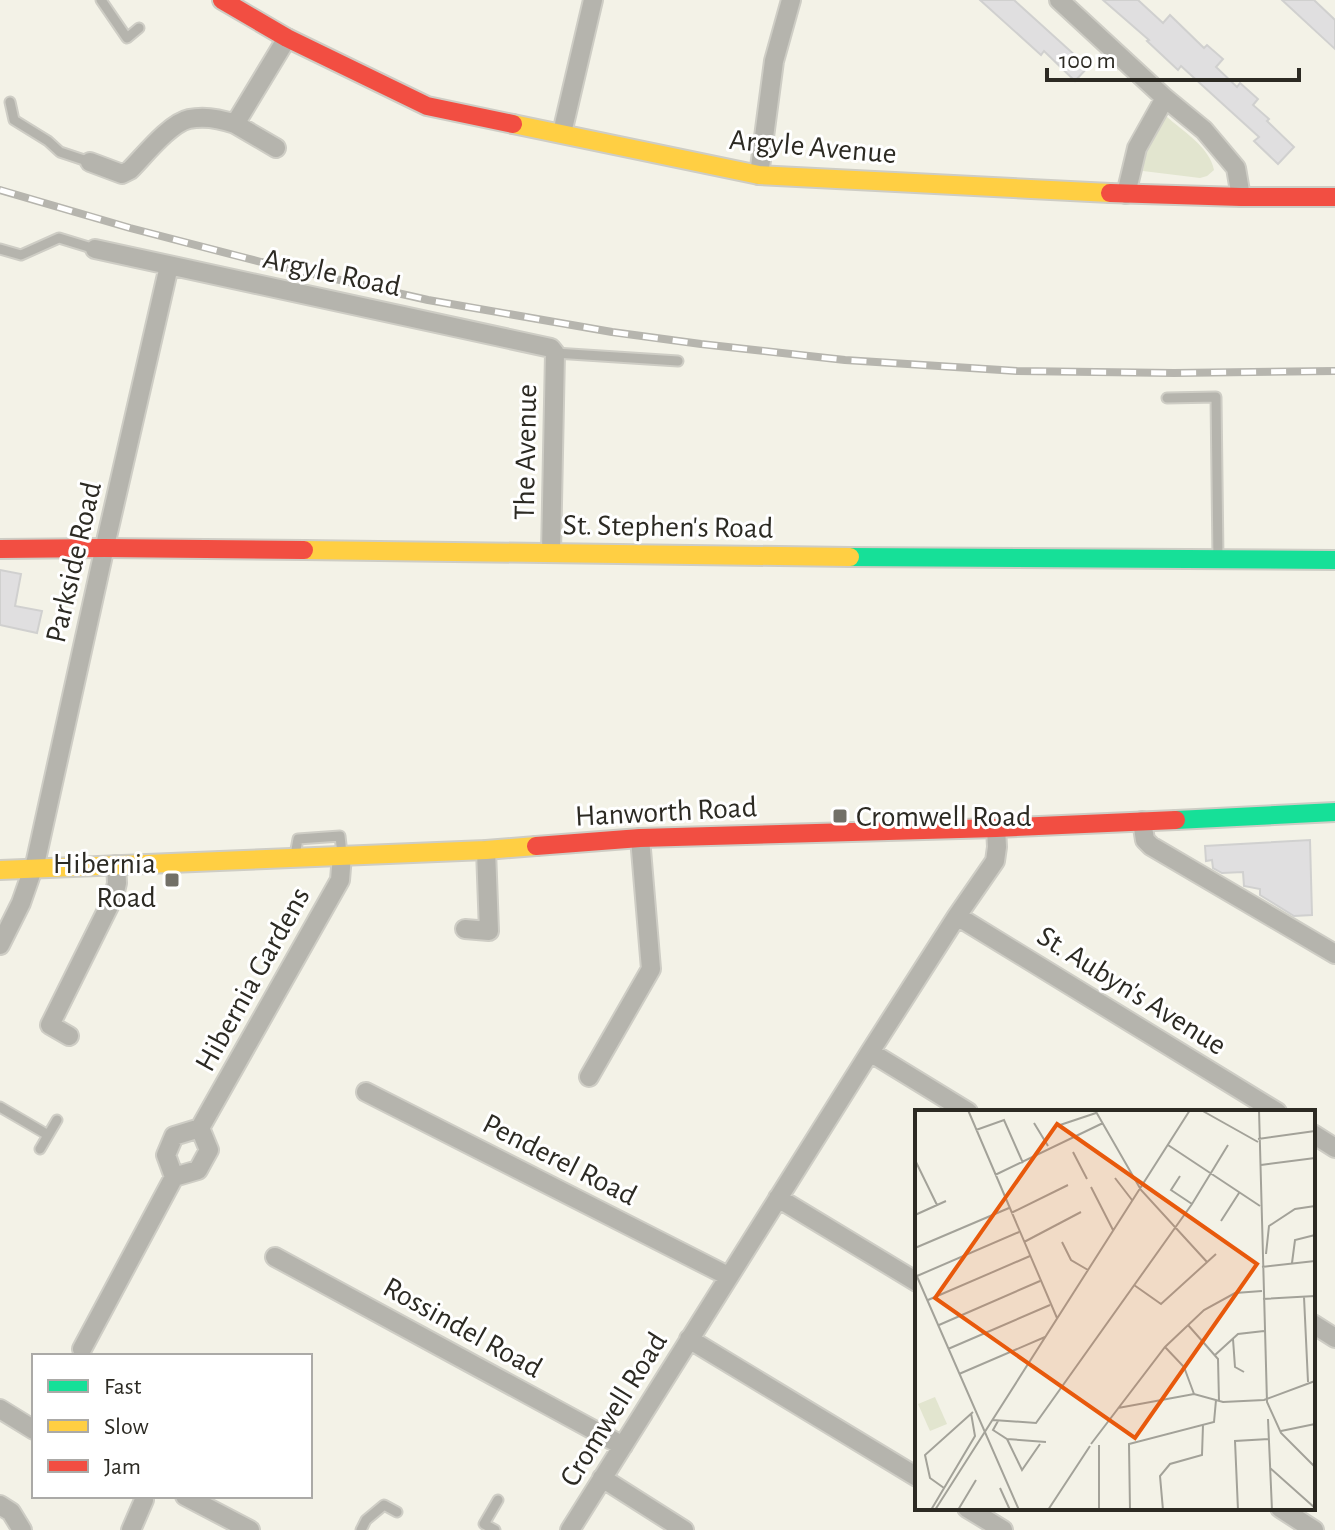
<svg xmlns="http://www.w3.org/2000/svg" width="1335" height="1530" font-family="'Alegreya Sans',sans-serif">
<rect width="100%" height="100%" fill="#f3f2e7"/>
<path fill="#e2e5cf" d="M1166,116C1182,131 1210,147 1214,170L1207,176L1200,178L1143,171L1146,147Z"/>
<path fill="#e0dfe0" stroke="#d0d0cf" stroke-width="2" d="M980,0H1014L1088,67L1075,81L1044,51L1041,55Z
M1103,0H1138L1163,23L1170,15L1204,48L1207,45L1223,59L1216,67L1237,87L1240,83L1258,99L1253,105L1269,119L1267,121L1294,147L1278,164L1254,141L1259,137L1181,66L1178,70L1147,41L1149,40Z
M1282,0H1314L1335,20V49Z
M0,570L21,574L15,606L42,611L37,633L0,625Z
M1310,840L1312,915L1294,916L1260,895V889L1244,886L1243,872L1222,873L1213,868L1212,860L1206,861L1205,846Z"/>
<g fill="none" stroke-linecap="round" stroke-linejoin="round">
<g stroke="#cecdc5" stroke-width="13">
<path id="lane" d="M101,0L127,38L139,28
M10,102L14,120L48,141L60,152L90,162
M0,249L21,255L59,238L95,249
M555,353L678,361
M1167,398L1216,397L1218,559
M295,855L298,839L340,836L342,854
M0,1107L48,1135
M40,1149L57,1120
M361,1530L366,1520L384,1505L397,1512
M495,1530L484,1524L498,1500"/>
</g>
<g stroke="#cecdc5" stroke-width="22">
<path id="street" d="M1059,0L1165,98L1204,130L1236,168L1241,197
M562,133L593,0
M276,148L235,124L287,38
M90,162L122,174L130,170C144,156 170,123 189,119C203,116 221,119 235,124
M759,175L774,61L791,0
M1126,194L1137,148L1165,98
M95,249L551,348L555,353L551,553
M1142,821L1145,840L1151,846L1335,954
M957,916L1277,1112
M465,929L489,931L486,850
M0,945L21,903L36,860L107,537L169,266
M69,1036L50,1025L114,896L117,883L116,865
M870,1052L968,1112
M589,1077L651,969L640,838
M366,1092L728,1276
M200,1128L340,880L342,855
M200,1128L209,1150L198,1170L174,1177L166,1155L174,1136Z
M1313,1134L1335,1148
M778,1198L917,1282
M275,1257L623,1446
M1313,1324L1335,1338
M689,1339L917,1477
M82,1349L174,1177
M0,1409L34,1430
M602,1478L684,1530
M185,1496L250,1530
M0,1505L11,1512L22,1530
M967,1508L1003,1530
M1280,1508L1314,1530
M131,1530L144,1500
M570,1530L870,1052L957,916L995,861L997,847L996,828"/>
</g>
<g stroke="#cecdc5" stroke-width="22">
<path id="fast" d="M850,557L1335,560
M1176,820L1335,812"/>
</g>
<g stroke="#cecdc5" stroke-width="22">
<path id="slow" d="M513,124L759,175L1110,193
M304,550L850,557
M0,870L486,850L536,846"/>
</g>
<g stroke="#cecdc5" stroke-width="22">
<path id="jam" d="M222,0L287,38L427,106L513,124
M1110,193L1241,197H1335
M0,549L104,548L304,550
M536,846L640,838L996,828L1176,820"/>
</g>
<use href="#lane" stroke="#b5b4ad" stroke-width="9"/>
<use href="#street" stroke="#b5b4ad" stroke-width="18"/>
<use href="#fast" stroke="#16e098" stroke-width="18"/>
<use href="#slow" stroke="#ffcf43" stroke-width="18"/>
<use href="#jam" stroke="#f24e42" stroke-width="18"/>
<g stroke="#b6b5ae" stroke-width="8">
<path id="rail" d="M0,190L130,228L261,262L428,300L612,332L701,344L845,360L1017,371L1174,373L1335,371"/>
</g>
<use href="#rail" stroke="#fff" stroke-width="5" stroke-dasharray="15" stroke-linecap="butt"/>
</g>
<g fill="#727068" stroke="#fff" stroke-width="3">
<rect x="832" y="808" width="16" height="16" rx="4"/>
<rect x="164" y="872" width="16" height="16" rx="4"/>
</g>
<g text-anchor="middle" stroke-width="6" stroke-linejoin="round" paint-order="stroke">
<g font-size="30" fill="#2c2a23" stroke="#fff">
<text transform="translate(813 146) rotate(5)" y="10">Argyle Avenue</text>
<text transform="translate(332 272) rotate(12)" y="10">Argyle Road</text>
<text transform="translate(525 452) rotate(-89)" y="10">The Avenue</text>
<text transform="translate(668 526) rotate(1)" y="10">St. Stephen's Road</text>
<text transform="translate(73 562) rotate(-77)" y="10">Parkside Road</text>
<text transform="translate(666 811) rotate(-3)" y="10">Hanworth Road</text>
<text transform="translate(252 979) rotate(-61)" y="10">Hibernia Gardens</text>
<text transform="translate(1132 990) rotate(32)" y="10">St. Aubyn's Avenue</text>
<text transform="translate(560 1159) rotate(27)" y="10">Penderel Road</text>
<text transform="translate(463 1327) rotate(29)" y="10">Rossindel Road</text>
<text transform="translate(613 1409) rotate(-58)" y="10">Cromwell Road</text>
</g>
<g font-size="30" fill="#2c2a23" stroke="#fff" text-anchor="start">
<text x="856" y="826">Cromwell Road</text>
<text x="156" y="873" text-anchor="end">Hibernia<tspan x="156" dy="34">Road</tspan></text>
</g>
</g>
<g transform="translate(915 1110)">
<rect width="400" height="400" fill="#f3f2e7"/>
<path d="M20,287L32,314L15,321L3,294Z" fill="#e2e5cf"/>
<path fill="none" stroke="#a3a299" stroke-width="2" d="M53,0L142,208M180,0L226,80L292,152M286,0L343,32M344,0L352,292L366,323L400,357M119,13L133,36M139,17L181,3M61,20L89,10L108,53M343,29L400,21M253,35L345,96M158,42L172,69M0,50L22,95M346,55L400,48M80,65L188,13M265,66L256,80L277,94M200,68L217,90M176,77L198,120M96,103L153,75M0,105L31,91M306,111L324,83M109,132L166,102M147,132L156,150L173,160M0,138L94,98M351,144L354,116L380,99L400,96M377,153L380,130L400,125M347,157L400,151M0,162L104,400M2,166L104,122M219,175L246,194L301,144M389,187L393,272M348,189L400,186M13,190L115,146M24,215L125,171M273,215L303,249L304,291M318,229L320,257L329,262M250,237L269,257L279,284M33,239L135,195M300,245L323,224L349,221M44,264L130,227M203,298L279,284L308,292L349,290L400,271M353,309L357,400M78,310L121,313L277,94L313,35M83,311L78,320L92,329L131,332M366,321L400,314M92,329L107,360L125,334M176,334L250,237L289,200L320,183L347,181M355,358L400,398M29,378L15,368L10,345L58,302M85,378L95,400M16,400L60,326L56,303M20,400L275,0M43,400L61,370M133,400L175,336M184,400V335M215,400L214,334L299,312L301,290M248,400L245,366L255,354L287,345L288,315M323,400L320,331L354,329"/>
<path fill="#e8590c" fill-opacity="0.15" stroke="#e8590c" stroke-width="4" d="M142,14L342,154L220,328L20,188Z"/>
<rect width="400" height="400" fill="none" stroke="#2c2a23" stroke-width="4"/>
</g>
<rect x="32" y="1354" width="280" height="144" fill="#ffffff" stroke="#abaaa7" stroke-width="2"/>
<rect x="48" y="1380" width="40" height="12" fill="#16e098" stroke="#abaaa7" stroke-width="2"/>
<text x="104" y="1394" font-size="24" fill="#2c2a23">Fast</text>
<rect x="48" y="1420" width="40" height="12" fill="#ffcf43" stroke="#abaaa7" stroke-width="2"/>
<text x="104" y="1434" font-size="24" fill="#2c2a23">Slow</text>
<rect x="48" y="1460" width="40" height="12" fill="#f24e42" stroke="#abaaa7" stroke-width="2"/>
<text x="104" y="1474" font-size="24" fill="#2c2a23">Jam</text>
<path d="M1047 68v12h252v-12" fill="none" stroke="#2c2a23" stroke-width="4"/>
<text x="1059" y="68" font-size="24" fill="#2c2a23" stroke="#ffffff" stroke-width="6" paint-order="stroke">100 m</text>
</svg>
